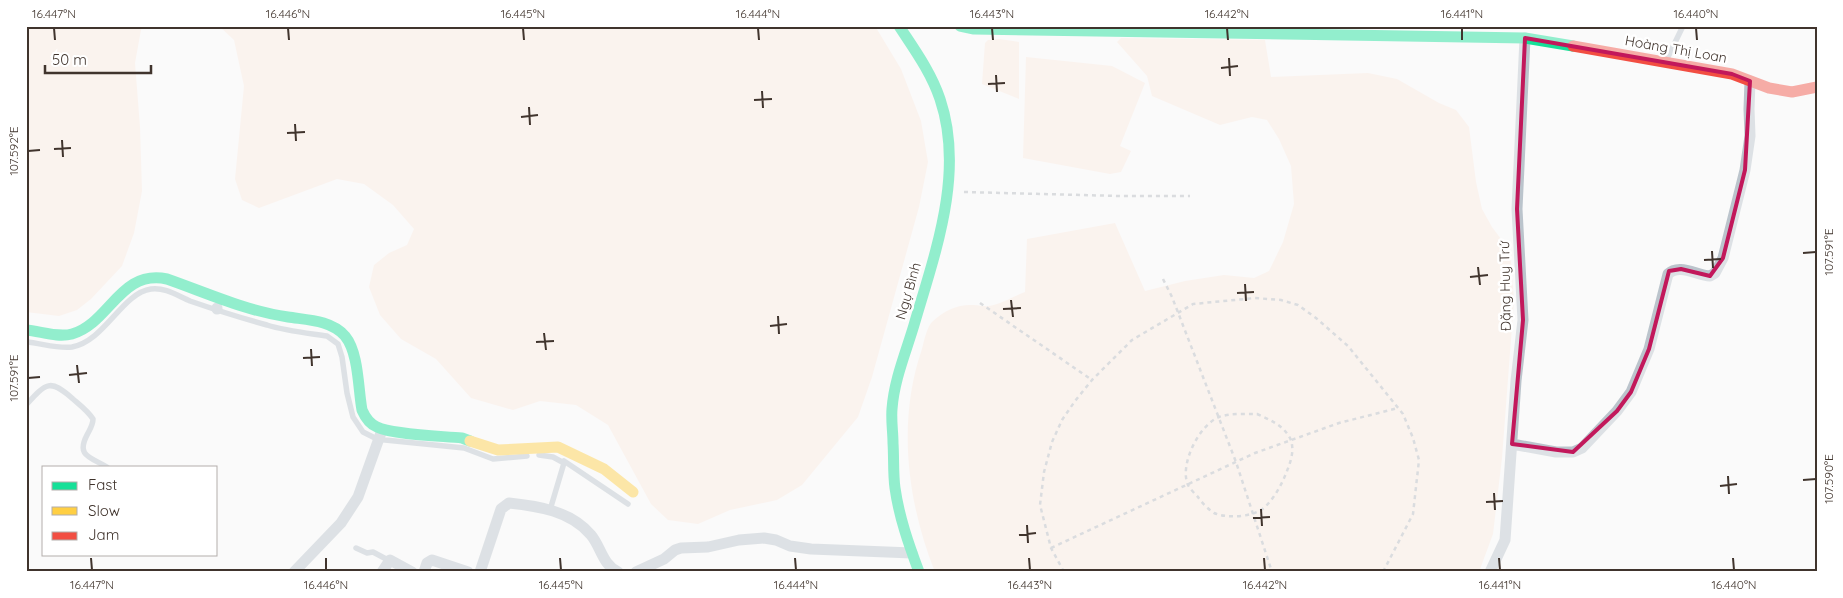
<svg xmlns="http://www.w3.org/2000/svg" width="1843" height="598" font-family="Quicksand,sans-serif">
<rect width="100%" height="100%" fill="#fafafa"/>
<path fill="#fbebe1" d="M26,26H143L141,30L135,63L140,127L142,191L134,233L122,266L91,299L77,310L59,316L26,312Z
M219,26H875L901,69L921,121L928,162L919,207L872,377L858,417L802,485L777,500L730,510L698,524L668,520L651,504L608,425L576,405L540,401L513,410L471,398L436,359L401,339L380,315L369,287L374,265L389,253L407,245L414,229L393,205L364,184L337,179L259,208L242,200L235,179L244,86L234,40Z
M1121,38L1265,40L1271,77L1368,73L1397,79L1439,103L1456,110L1469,127L1476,182L1482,209L1492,227L1510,251L1514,300L1502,458L1493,534L1479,572H935C907,502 897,421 922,349C924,341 927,326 933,321C945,310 958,304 974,305C979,305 985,307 989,306C1001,304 1014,296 1025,292L1027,239L1115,223L1145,291L1185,281L1224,275L1254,278L1269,271L1283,242L1294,204L1291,166L1279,139L1267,120L1252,117L1220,125L1152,96L1147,76L1117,42Z
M999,39L1019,42V99L982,84L985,43L988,40Z
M1026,57L1112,66L1145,83L1120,146L1131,151L1121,172L1110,174L1023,158Z"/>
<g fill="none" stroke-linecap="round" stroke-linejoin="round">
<path stroke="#b4b9be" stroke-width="2.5" stroke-dasharray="4 4" stroke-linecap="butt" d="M964,192L1120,196H1190
M1163,279L1172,297L1236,462L1272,572
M980,303L1092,380
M1257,414C1270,420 1283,425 1290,438C1295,449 1291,461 1287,471C1282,484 1275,497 1265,507C1254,517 1228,519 1214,513C1209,510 1201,502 1198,497C1195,494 1190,489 1188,485C1179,465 1199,425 1219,417C1230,413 1245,414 1257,414Z
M1051,548L1255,453L1339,423L1398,408
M1064,572L1051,548L1040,505L1044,472L1052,442L1062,420L1075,401L1092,380L1132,340L1193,304L1255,298L1281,300L1298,305L1316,318L1348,346L1403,414L1413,438L1419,460L1413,514L1383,572"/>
<path stroke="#bbc4cc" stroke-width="5.5" d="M1666,61L1683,26
M26,342C41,343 57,349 72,347C105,341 122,293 151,289C165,287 178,296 190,301C216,310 241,318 267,325C286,331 307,333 327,336L338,344L342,357L347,393L353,417L363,432L377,439L385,440L464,448L493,459L527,456
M26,405C46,383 50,378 73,399C80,405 88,411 93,419C93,425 90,429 87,435C76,456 90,457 107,467
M539,455L553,457L564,463L550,510
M564,461L628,504
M356,548L367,553L373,552L388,560"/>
<path stroke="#bbc4cc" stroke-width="11" d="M217,309V308
M1512,444L1556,452H1573L1582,448L1617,411L1631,392L1649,349L1668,274C1679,263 1696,275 1710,276L1715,273L1723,258L1745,170L1750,136L1749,109L1750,81
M294,572L341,523L358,497L382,430
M382,572L390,560L412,572
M424,572L427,563L432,560L468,572
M480,572L501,509L509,503C538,506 571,511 591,535C601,547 602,564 618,572
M636,572L664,559L675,550L681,548L708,547L739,540L764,538L776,540L790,546L811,549L912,553
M1490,572L1505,540L1516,381L1523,320L1517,209L1525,38"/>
<path stroke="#16e098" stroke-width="11" d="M899,26C914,49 931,72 940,99C965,173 935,253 914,325C906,352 894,380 892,409C891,420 893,432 893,443C894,458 893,474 895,488C899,517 909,545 919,572
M960,26L974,29L1525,38L1573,46
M26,330C40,331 57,338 72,334C110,323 120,269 167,279C207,293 246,311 288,317C307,320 331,320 345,336C359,353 358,389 362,410C365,417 370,424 377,427C394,435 442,436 462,438L470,441"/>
<path stroke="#ffcf43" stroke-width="11" d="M470,441L498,450L558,447L604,469L633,492"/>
<path stroke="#f24e42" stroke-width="11" d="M1573,46L1732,74L1769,88L1792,92L1817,87"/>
</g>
<path d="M0 0H1843V598H0ZM1525,38L1732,74L1750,81L1745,170L1723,258L1710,276L1681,269L1669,271L1649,349L1631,392L1617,411L1573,452L1512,444L1523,320L1517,209Z" fill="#fafafa" fill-opacity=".55" fill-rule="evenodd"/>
<path fill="none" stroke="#c2185b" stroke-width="4" stroke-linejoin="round" d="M1525,38L1732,74L1750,81L1745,170L1723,258L1710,276L1681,269L1669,271L1649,349L1631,392L1617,411L1573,452L1512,444L1523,320L1517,209Z"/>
<path fill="none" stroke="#40342d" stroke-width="2" d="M54,28L55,40M288,28L289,40M523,28L524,40M758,28L759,40M992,28L993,40M1227,28L1228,40M1462,28V40M1696,28L1697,40M1229,58L1230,76M1221,68L1238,66M996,75L997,92M988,84L1005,83M762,91L763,108M754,100L772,99M529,107L530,125M521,117L538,115M295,124L296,141M287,133L305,132M62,140L63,157M54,149L71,148M28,151L40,150M1712,251L1713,268M1803,253L1816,252M1704,260L1721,259M1478,267L1480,285M1470,277L1488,275M1245,284L1246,301M1237,293L1254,292M1011,300L1013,317M1003,309L1021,308M778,316L779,334M770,326L787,324M544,333L546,350M536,342L554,341M311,349L312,366M303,358L320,357M77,365L79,383M69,375L87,373M28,378L40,377M1728,476L1729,494M1803,480L1816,479M1720,486L1737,484M1494,493L1495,510M1486,502L1503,501M1261,509L1262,526M1253,518L1270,517M1027,525L1028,543M1019,535L1036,533M91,558L92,570M326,558V570M560,558L561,570M795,558L796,570M1029,558L1030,570M1264,558L1265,570M1499,558L1500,570M1733,558L1734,570"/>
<g text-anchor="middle" stroke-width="5" stroke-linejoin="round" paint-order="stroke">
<g font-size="14" fill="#40342d" stroke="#fff">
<text transform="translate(1676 49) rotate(10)" y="5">Hoàng Thị Loan</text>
<text transform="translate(1505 286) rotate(-91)" y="5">Đặng Huy Trứ</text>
<text transform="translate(908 291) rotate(-74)" y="5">Ngự Bình</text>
</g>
</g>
<rect width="1843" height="598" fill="none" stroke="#ffffff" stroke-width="55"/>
<rect x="42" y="466" width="175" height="90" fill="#ffffff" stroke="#b3aeab"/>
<rect x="52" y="482" width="25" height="8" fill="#16e098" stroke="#b3aeab"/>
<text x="88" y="490" font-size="15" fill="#40342d">Fast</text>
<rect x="52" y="507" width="25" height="8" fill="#ffcf43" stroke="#b3aeab"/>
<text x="88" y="516" font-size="15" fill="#40342d">Slow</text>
<rect x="52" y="532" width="25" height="8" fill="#f24e42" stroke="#b3aeab"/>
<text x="88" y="540" font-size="15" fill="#40342d">Jam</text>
<path d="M45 65v8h106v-8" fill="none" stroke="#40342d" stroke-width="2.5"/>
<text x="52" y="65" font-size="15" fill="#40342d" stroke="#ffffff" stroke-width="4" paint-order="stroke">50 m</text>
<rect x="28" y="28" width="1788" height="542" fill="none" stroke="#40342d" stroke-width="2"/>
<g font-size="12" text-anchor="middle" fill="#40342d">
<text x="54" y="18">16.447°N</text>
<text x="288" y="18">16.446°N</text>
<text x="523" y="18">16.445°N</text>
<text x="758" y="18">16.444°N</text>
<text x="992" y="18">16.443°N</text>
<text x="1227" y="18">16.442°N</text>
<text x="1462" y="18">16.441°N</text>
<text x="1696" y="18">16.440°N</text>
<text transform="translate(14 151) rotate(-90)" y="4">107.592°E</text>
<text transform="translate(1829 252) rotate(-90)" y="4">107.591°E</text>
<text transform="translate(14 378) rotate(-90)" y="4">107.591°E</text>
<text transform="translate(1829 479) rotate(-90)" y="4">107.590°E</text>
<text x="92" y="589">16.447°N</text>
<text x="326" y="589">16.446°N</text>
<text x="561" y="589">16.445°N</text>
<text x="796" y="589">16.444°N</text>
<text x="1030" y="589">16.443°N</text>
<text x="1265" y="589">16.442°N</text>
<text x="1500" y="589">16.441°N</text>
<text x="1734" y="589">16.440°N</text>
</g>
</svg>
